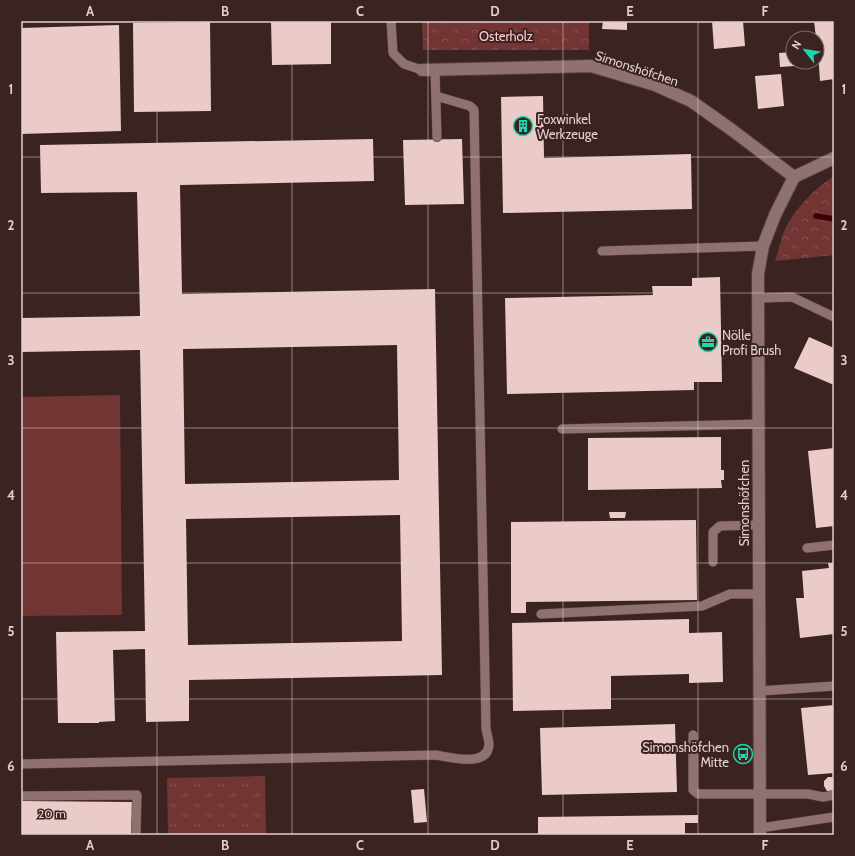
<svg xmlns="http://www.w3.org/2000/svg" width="855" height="856" font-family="Cabin,sans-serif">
<defs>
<pattern id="grass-tufts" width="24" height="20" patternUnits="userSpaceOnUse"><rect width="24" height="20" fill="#723533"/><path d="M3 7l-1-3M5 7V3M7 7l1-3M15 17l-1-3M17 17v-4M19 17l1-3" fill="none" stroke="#86514f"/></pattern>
<pattern id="forest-crowns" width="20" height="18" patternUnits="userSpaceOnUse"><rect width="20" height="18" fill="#723533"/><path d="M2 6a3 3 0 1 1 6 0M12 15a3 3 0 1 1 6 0" fill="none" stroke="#86514f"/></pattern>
</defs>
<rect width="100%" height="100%" fill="#3b2322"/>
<path fill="url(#grass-tufts)" d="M265,776L266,835H168L167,778Z"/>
<path fill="url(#forest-crowns)" d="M422,21H589V50H423Z
M834,176V255L775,261C778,252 780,243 783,234C793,210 813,190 834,176Z"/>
<path fill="#723533" d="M120,395L122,615L21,616V397Z"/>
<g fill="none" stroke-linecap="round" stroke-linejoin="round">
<path stroke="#3b0005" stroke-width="5.5" d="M816,216L834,219"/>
</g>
<path fill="#eacbc8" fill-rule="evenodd" d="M271,21H331V64L272,65Z
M603,21H627V30L602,29Z
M712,21H743L745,46L714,49Z
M814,21H834V79L820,81L817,38H816Z
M210,22L211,111L134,112L133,23Z
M119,25L121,131L21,134V28Z
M793,52V62H794L795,66L780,67L779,53Z
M781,74L784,106L758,109L755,76Z
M543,96L544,158L691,154L692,209L503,213L501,97Z
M373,139L374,181L180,185L182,294L435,289L442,675L189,680V721L146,722L145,649L113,650L115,721L99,722V723H58L56,632L145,631L140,350L21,352V318L140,316L137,192L41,193L40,145ZM397,345L399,480L185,484L183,349ZM400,515L402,641L188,645L186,519Z
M462,139L464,204L405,205L403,140Z
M720,277L722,382H694V390L507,394L505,298L653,295L652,286H692V278Z
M809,337L834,348V385L794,368Z
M721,437V470H724V480H721L722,488L588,490V438Z
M834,448V526L816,528L808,451Z
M609,512H626L625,518H610Z
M696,520L697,600L526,602V613H511V522Z
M828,563H834V634L800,638L796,598H804L802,571L829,568Z
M689,619V633L722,632L723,682L689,683V674L611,676V709L513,711L512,623Z
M834,705V773L808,775L801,708Z
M675,724L677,792L542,795L540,728Z
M828,777H834V792H832L827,791L824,786V781Z
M424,789L427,822L414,823L411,790Z
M21,801L133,802V835H21Z
M698,815V823H685V835H538V817Z"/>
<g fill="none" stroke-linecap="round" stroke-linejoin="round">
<g stroke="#533f3e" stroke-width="10">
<path id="service" d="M391,21L393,53L404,64L422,70
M435,70L437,137
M602,251L763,246
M758,298L792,297L834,317
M562,429L758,424
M807,548L834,545
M713,562V532L720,526L759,525
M541,614L702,606L730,594H759
M760,691L834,686
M693,735V790L698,794H808L823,797L834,795
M21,764L436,755C450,757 487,768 489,745C489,740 487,734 486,729L474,110L470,106L436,96
M21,796L137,795L136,835
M760,828L834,817"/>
</g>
<g stroke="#533f3e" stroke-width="14">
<path id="minor" d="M422,70L591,66L655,85L691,101L732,130L794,177
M760,835L758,274L763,246L775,215L794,177L834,158"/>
</g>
<use href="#service" stroke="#8f7270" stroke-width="9"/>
<use href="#minor" stroke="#8f7270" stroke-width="12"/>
</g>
<path fill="none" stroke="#e0cfce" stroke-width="1" stroke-opacity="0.55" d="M157,21V835M292,21V835M428,21V835M563,21V835M698,21V835M21,157H834M21,293H834M21,428H834M21,563H834M21,699H834"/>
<defs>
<g id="building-ring" transform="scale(1)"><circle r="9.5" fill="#3b2322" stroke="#22d5af" stroke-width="1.5"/><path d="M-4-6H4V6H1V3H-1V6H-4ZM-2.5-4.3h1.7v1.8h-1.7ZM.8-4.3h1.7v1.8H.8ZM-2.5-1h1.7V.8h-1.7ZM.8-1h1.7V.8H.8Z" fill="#22d5af"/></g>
<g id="office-ring" transform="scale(1)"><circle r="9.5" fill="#3b2322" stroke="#22d5af" stroke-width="1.5"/><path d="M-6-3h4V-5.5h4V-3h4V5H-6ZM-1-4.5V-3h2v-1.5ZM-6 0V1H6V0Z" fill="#22d5af"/></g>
<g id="bus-ring" transform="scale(1)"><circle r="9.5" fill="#3b2322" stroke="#22d5af" stroke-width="1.5"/><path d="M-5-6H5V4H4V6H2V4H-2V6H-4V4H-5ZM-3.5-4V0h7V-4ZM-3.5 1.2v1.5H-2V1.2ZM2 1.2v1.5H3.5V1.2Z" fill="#22d5af"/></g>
</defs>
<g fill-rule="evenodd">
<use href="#building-ring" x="523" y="126"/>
<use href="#office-ring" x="708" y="342"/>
<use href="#bus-ring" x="743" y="754"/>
</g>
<g text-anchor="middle" stroke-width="4" stroke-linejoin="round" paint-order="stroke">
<g font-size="13" fill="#fdcbc7" stroke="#3b2322">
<text x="506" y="41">Osterholz</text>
</g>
<g font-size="13" fill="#e0cfce" stroke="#3b2322">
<text transform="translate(637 68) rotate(18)" y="5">Simonshöfchen</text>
<text transform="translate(744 503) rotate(-90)" y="5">Simonshöfchen</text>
</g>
<g font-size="13" fill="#e0cfce" stroke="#3b2322" text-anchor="start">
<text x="537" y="124">Foxwinkel<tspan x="537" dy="15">Werkzeuge</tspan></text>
<text x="722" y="340">Nölle<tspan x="722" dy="15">Profi Brush</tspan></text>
<text x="729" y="752" text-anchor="end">Simonshöfchen<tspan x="729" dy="15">Mitte</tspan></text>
</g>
</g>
<rect width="855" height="856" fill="none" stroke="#3b2322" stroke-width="44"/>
<g transform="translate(805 50) rotate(301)"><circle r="19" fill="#3b2322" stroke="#7d6867"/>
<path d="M0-3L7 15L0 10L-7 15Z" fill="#22d5af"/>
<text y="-6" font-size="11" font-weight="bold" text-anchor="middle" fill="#e0cfce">N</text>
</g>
<path d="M32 818v6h53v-6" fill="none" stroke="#e0cfce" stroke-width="2"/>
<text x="38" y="818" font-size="12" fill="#e0cfce" stroke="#3b2322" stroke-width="3" paint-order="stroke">20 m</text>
<rect x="22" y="22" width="811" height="812" fill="none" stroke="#e0cfce" stroke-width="1.5"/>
<g font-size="13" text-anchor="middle" font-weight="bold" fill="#e0cfce">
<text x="90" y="16">A</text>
<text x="225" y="16">B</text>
<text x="360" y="16">C</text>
<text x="495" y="16">D</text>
<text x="630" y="16">E</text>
<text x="765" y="16">F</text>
<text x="11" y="94">1</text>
<text x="844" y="94">1</text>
<text x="11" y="230">2</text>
<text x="844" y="230">2</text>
<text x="11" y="365">3</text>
<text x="844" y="365">3</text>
<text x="11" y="500">4</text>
<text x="844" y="500">4</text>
<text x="11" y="636">5</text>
<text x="844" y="636">5</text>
<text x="11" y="771">6</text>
<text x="844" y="771">6</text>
<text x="90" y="850">A</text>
<text x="225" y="850">B</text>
<text x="360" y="850">C</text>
<text x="495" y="850">D</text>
<text x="630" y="850">E</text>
<text x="765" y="850">F</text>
</g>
</svg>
